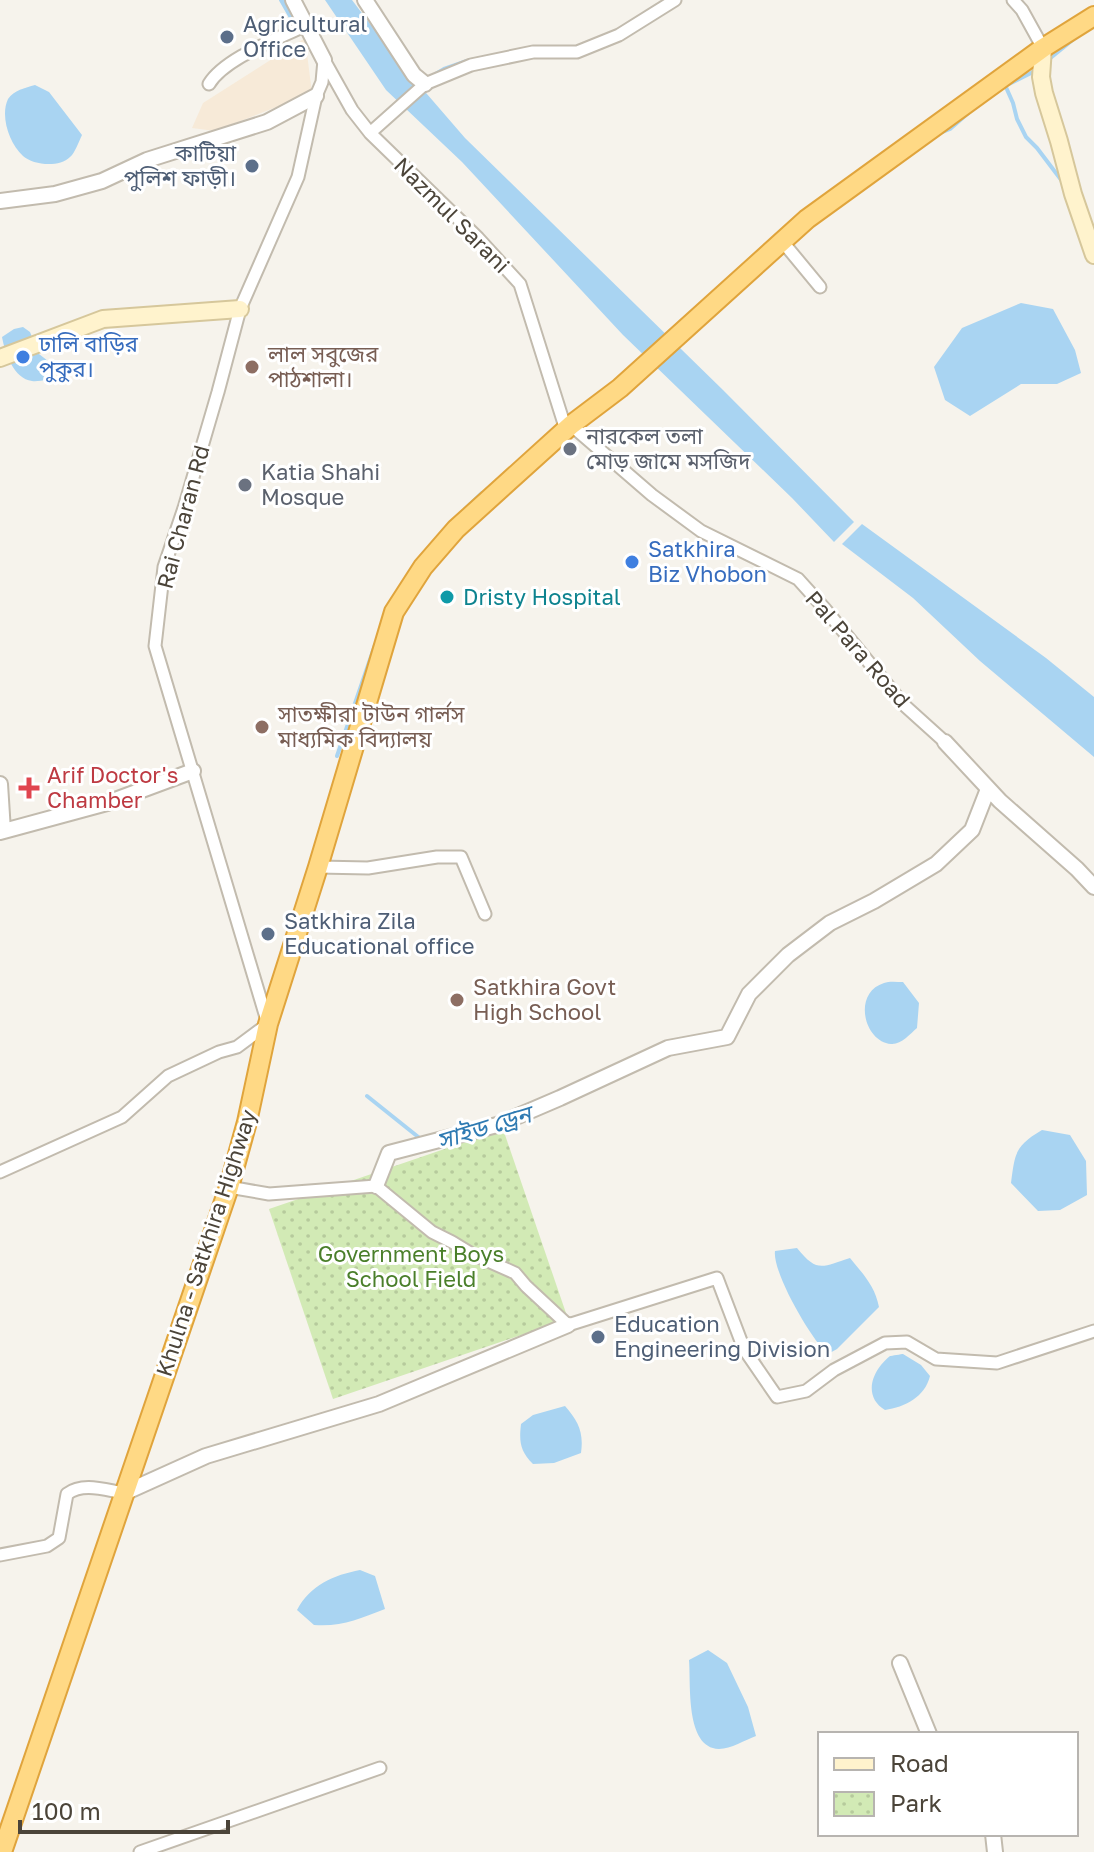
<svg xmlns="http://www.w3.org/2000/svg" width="1094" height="1852" font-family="'Golos Text','Noto Sans Bengali',sans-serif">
<defs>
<pattern id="park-dots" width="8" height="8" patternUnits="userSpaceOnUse" patternTransform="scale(2)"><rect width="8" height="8" fill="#d2eab5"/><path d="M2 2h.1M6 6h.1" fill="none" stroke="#b6ca9c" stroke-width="1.8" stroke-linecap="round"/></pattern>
</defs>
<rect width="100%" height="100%" fill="#f6f3ec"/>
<path fill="#f7ead8" d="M305,38L312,93L215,131L192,128L203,103Z"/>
<path fill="url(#park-dots)" d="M503,1129L568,1319L333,1399L269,1209Z"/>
<path fill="#a9d4f2" d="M325,0H352L395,57L465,138L723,390L854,522L834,542L792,498L623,335L462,162L386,90Z
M35,85L49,92L82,135C79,141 75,153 70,157C59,168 33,165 23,156C9,143 0,116 8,99C14,90 25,88 35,85Z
M1021,303L1053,309L1075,350L1081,373L1057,384H1021L970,416L945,400L934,367L962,328Z
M23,327L30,332L39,354L48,361L46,380C43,380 36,382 32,381C14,379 5,353 2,337L14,329Z
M862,524L1046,658L1094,697V757L980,661L913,598L842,544Z
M903,982L919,1003L917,1028C910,1034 901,1045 891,1044C864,1042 852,993 884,983C889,981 897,982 903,982Z
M1042,1130L1070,1135L1086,1161L1087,1195L1060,1210L1038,1211L1011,1183C1015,1153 1015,1146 1042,1130Z
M797,1248C817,1273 822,1267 850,1258C863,1274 875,1286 879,1307L837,1349L828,1354C812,1341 772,1272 775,1251Z
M903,1354L921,1365L930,1376C925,1397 905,1407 885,1410C867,1399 869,1380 881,1365C883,1363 887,1358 890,1356C891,1356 902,1354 903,1354Z
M565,1406C578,1421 584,1432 581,1453L554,1463L533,1464C520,1451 519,1442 521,1424L533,1415Z
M360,1570L375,1576L385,1609C359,1619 342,1627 314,1625L297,1610C310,1585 334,1575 360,1570Z
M708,1650L727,1663L748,1707L756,1736C745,1740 731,1749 719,1749C685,1748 691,1684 689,1660Z"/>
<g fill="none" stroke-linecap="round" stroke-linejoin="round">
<path stroke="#a9d4f2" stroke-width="4" d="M281,0L293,21L282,0
M1048,60L1075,38
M434,75L444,69L467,61
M1005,85L1013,103L1017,119L1026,137L1037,148L1062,181
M1007,85L1035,71
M940,133L950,129L974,108
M465,509L482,493
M337,756L375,645
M367,1096L422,1140"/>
<g stroke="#c2bbae" stroke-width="15">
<path id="minor" d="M1013,0L1022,10L1043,48
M324,60L352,110L370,133L478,238L520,284L566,430
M209,84C225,58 278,39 306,25
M370,133L425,84L471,65L533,52H577L619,35L675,0
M782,241L820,287
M571,425L652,495L701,531L798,579L825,609L904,705L945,742
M318,867L368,868L437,857H461L485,914
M0,1172L122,1117L168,1076L219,1052L237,1047L268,1024L155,646L164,567L184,508L218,392L240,309L298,177L316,96L322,82L324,60
M229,1187L269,1194L376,1186L432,1232L452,1242L470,1253L515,1273L526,1286L568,1325L717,1278L744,1349L777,1397L806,1391L834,1370L885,1343L907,1342L936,1359L997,1363L1094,1331
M0,1555L47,1546L59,1538L67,1494C83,1482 105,1490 124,1493
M140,1852L380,1768"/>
</g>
<g stroke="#c2bbae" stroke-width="18">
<path id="tertiary" d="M293,0L324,60
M365,0L414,75L425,84
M0,201L55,194L102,181L147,160L267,122L316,96
M945,742L1000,801L1077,869L1094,887
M0,784L3,831
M0,832L107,803L193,771
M376,1186L389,1153L497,1125L560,1098L668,1048L727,1037L749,994L788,955L830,923L874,901L936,864L972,830L988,789
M124,1493L206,1456L379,1404L568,1325
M900,1663L929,1734
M993,1834L995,1852"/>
</g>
<g stroke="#d6c79b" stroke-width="20">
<path id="secondary" d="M1043,48L1041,77L1044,93L1059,141L1073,194L1094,255
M0,358L103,319L240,309"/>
</g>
<g stroke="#e0a43c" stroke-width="22">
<path id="trunk" d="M2,1852L229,1187L247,1122L268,1024L318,867L394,612L423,567L456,529L571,425L620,388L807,219L1043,48L1094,16"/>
</g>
<use href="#minor" stroke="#fff" stroke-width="11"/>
<use href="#tertiary" stroke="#fff" stroke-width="14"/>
<use href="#secondary" stroke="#fff3cd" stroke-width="16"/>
<use href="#trunk" stroke="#ffd985" stroke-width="18"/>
</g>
<g fill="#5c6f8a" stroke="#fff" stroke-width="3">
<circle cx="227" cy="37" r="8"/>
<circle cx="252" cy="166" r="8"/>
<circle cx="268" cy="934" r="8"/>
<circle cx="598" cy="1337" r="8"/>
</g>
<g fill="#3f7fe0" stroke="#fff" stroke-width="3">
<circle cx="23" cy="357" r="8"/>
<circle cx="632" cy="562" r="8"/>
</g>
<g fill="#8d6e63" stroke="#fff" stroke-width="3">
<circle cx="252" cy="367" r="8"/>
<circle cx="262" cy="727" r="8"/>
<circle cx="457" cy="1000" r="8"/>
</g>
<g fill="#6b7280" stroke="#fff" stroke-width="3">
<circle cx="570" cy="449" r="8"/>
<circle cx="245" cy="485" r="8"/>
</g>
<circle fill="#0f9aa8" stroke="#fff" stroke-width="3" cx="447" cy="597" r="8"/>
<path fill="#e0444e" stroke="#fff" stroke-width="3" d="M25 776h8v8h8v8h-8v8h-8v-8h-8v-8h8z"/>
<g text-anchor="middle" stroke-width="6" stroke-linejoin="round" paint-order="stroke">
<g font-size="22" fill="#4e5e75" stroke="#fff" text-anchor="start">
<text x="243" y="32">Agricultural<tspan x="243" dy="25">Office</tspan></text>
<text x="236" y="161" text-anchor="end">কাটিয়া<tspan x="236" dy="25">পুলিশ ফাড়ী।</tspan></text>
<text x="284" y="929">Satkhira Zila<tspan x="284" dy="25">Educational office</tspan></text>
<text x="614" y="1332">Education<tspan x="614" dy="25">Engineering Division</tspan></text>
</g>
<g font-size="22" fill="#4b4439" stroke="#fff">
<text transform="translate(452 215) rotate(45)" y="8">Nazmul Sarani</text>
<text transform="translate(183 517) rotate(-75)" y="8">Rai Charan Rd</text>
<text transform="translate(858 649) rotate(49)" y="8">Pal Para Road</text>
<text transform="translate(206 1243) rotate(-72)" y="8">Khulna - Satkhira Highway</text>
</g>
<g font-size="22" fill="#366cbe" stroke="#fff" text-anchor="start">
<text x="39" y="352">ঢালি বাড়ির<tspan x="39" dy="25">পুকুর।</tspan></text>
<text x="648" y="557">Satkhira<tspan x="648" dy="25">Biz Vhobon</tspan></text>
</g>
<g font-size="22" fill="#785e54" stroke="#fff" text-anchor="start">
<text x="268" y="362">লাল সবুজের<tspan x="268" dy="25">পাঠশালা।</tspan></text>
<text x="278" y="722">সাতক্ষীরা টাউন গার্লস<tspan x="278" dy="25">মাধ্যমিক বিদ্যালয়</tspan></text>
<text x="473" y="995">Satkhira Govt<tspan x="473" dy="25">High School</tspan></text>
</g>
<g font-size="22" fill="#5b616d" stroke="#fff" text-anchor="start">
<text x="586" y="444">নারকেল তলা<tspan x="586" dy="25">মোড় জামে মসজিদ</tspan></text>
<text x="261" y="480">Katia Shahi<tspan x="261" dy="25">Mosque</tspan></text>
</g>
<g font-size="22" fill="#0d838f" stroke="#fff" text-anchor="start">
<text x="463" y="605">Dristy Hospital</text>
</g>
<g font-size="22" fill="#be3a42" stroke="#fff" text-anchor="start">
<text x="47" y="783">Arif Doctor's<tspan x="47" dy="25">Chamber</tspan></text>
</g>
<g font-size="22" fill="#4a7f2a" stroke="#fff">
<text x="411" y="1262">Government Boys<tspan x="411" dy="25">School Field</tspan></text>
</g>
<g font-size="24" font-style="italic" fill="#2e7ab2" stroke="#fff">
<text transform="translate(484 1128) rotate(-17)" y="8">সাইড ড্রেন</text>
</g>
</g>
<rect x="818" y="1732" width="260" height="104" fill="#ffffff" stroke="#b7b4b0" stroke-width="2"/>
<rect x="834" y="1758" width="40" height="12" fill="#fff3cd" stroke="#b7b4b0" stroke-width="2"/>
<text x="890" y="1772" font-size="24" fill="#4b4439">Road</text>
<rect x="834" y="1792" width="40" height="24" fill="url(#park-dots)" stroke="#b7b4b0" stroke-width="2"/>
<text x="890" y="1812" font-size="24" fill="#4b4439">Park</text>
<path d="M20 1820v12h208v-12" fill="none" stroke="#4b4439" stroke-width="4"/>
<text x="32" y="1820" font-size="24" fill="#4b4439" stroke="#ffffff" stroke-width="6" paint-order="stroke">100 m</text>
</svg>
